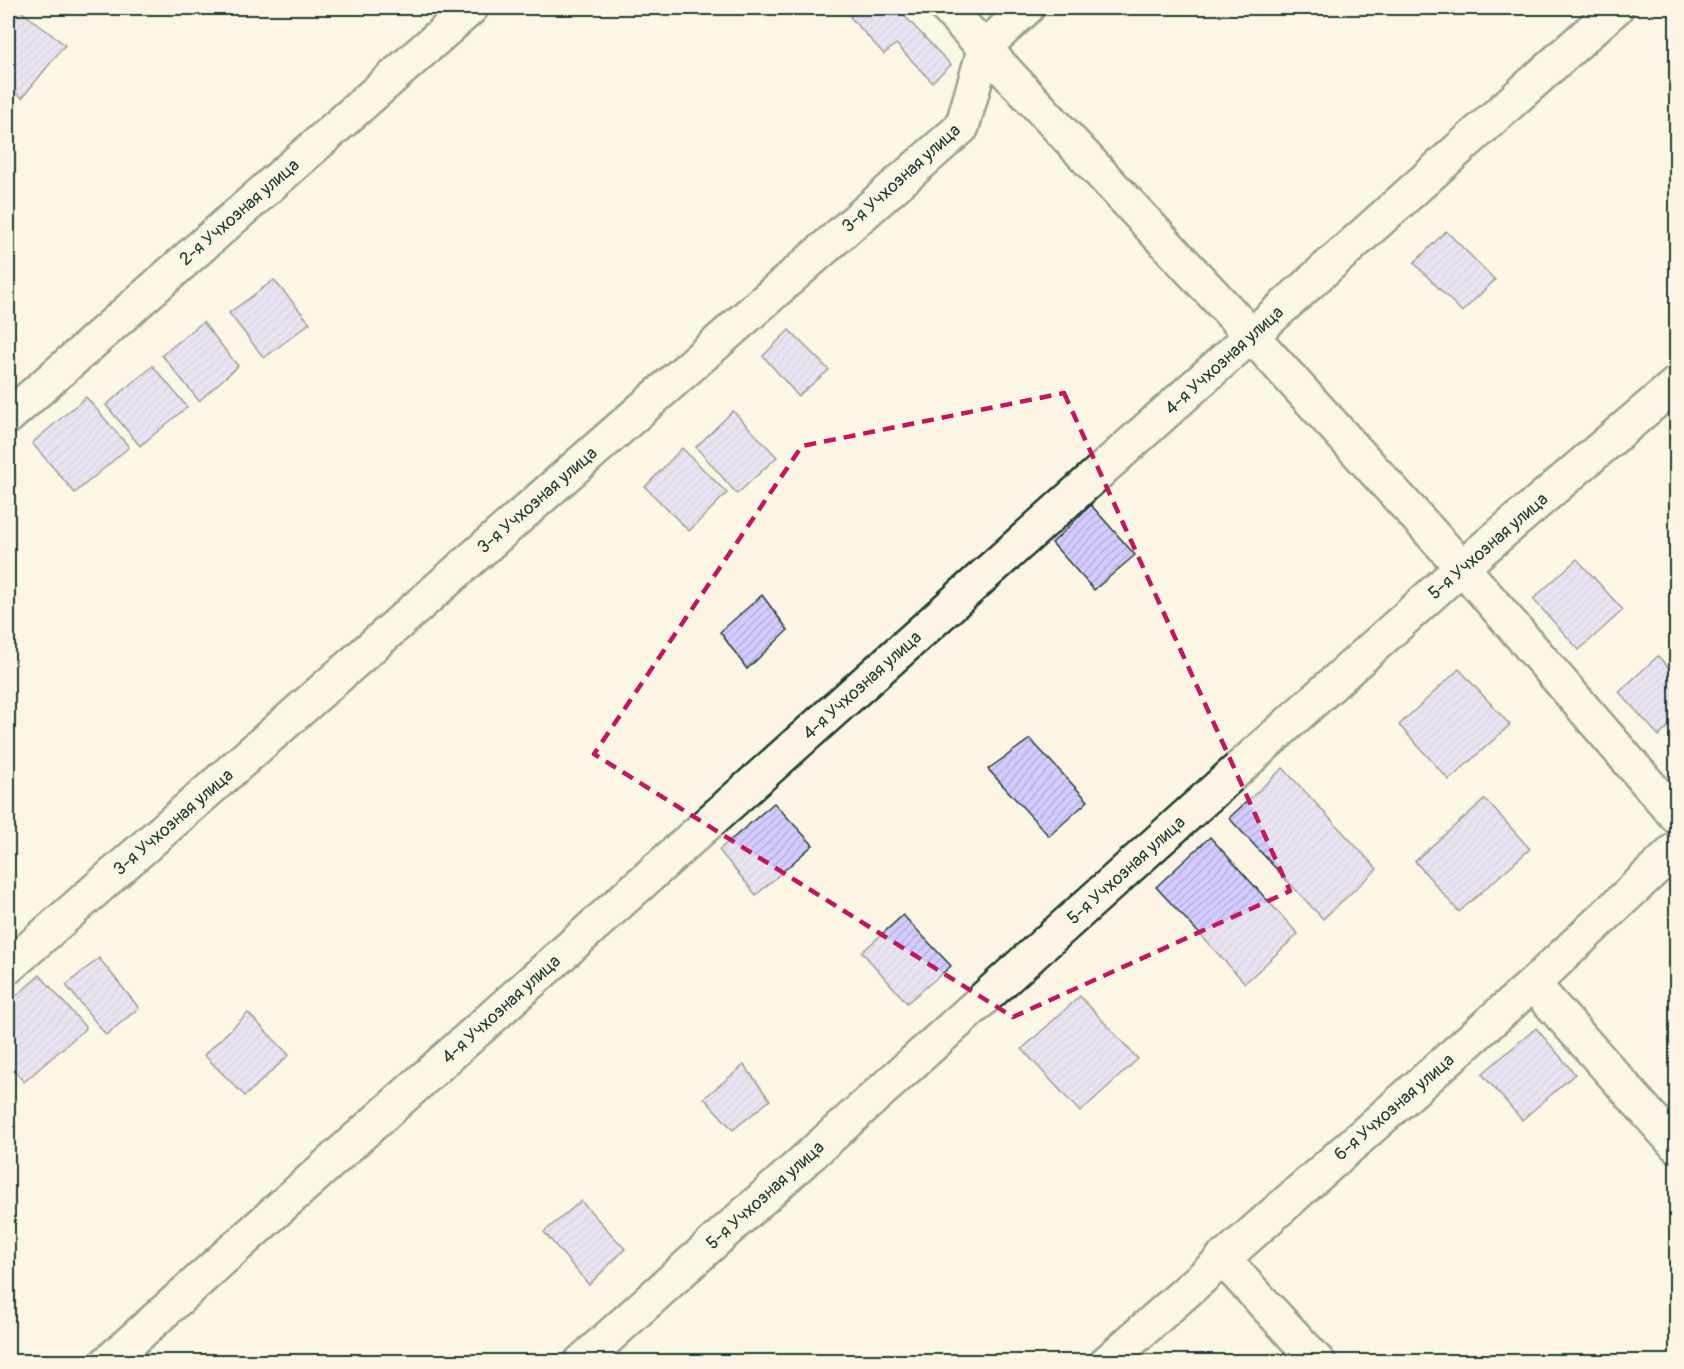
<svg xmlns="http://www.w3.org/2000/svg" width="1684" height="1369" font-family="Pangolin,sans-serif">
<defs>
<pattern id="building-hatch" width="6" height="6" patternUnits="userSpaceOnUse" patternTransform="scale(1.5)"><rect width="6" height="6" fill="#d4ccfe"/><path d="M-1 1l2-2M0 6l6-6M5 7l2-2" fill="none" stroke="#b6b0da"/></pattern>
</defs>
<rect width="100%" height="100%" fill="#fcf5e5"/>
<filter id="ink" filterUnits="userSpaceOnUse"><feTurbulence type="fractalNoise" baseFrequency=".0167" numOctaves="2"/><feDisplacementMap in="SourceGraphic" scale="12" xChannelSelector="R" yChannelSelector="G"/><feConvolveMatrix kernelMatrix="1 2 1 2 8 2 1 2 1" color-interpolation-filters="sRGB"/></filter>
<g filter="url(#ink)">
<path fill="url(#building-hatch)" stroke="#1f3d34" stroke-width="1.5" d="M8,8H17L65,45L22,98L8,86Z
M861,8H897L951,65L932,82L896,44L884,54L850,17Z
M1446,231L1495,280L1462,312L1414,263Z
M274,280L310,323L264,358L229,313Z
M203,322L238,366L199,401L162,355Z
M789,330L829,370L798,396L763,356Z
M153,366L187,407L140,446L106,405Z
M86,397L129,447L75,493L32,443Z
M733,411L777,457L737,494L696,447Z
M682,448L727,493L689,531L645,487Z
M1091,505L1135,555L1094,590L1052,543Z
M1577,559L1623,610L1579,650L1533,599Z
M762,595L788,630L747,669L720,632Z
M1658,656L1676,676V719L1659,736L1619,692Z
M1459,669L1510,725L1449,780L1399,725Z
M1030,739L1088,801L1049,836L988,769Z
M1283,768L1377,869L1323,919L1229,818Z
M1485,799L1530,849L1459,912L1415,861Z
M774,803L813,845L756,895L719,850Z
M1210,837L1298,934L1245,983L1156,887Z
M903,915L951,966L907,1003L862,952Z
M99,958L139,1008L106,1035L66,985Z
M40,975L86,1028L24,1082L8,1063V1003Z
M1080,996L1138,1059L1080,1112L1022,1049Z
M248,1013L289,1055L245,1096L204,1055Z
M1536,1028L1575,1074L1522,1120L1482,1074Z
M744,1065L770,1100L733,1130L704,1098Z
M581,1201L625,1249L589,1285L544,1232Z"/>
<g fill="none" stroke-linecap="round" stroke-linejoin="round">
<g stroke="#1f3d34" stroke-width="38">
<path id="street" d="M947,8L1251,335L1462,567L1676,816
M8,417L471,8
M8,967L962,127L985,47L1027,8
M1533,984L1676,1145
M1222,1258L1318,1362
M108,1362L1616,8
M581,1362L1462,567L1676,384
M1107,1362L1533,984L1676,849"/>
</g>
<use href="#street" stroke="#fcf5e5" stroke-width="33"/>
</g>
</g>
<path d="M0 0H1684V1369H0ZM1064,393L1290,891L1013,1017L594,754L802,446Z" fill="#fcf5e5" fill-opacity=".55" fill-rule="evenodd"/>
<path fill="none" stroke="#c2185b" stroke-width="4.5" stroke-dasharray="12 8" stroke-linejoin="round" d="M1064,393L1290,891L1013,1017L594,754L802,446Z"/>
<g text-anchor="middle" stroke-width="4.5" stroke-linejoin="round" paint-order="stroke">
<g font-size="18" fill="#1f3d34" stroke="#fcf5e5">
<text transform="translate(901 178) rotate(-42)" y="6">3-я Учхозная улица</text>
<text transform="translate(239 212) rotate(-41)" y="6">2-я Учхозная улица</text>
<text transform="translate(1224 360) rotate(-42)" y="6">4-я Учхозная улица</text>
<text transform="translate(537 500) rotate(-41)" y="6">3-я Учхозная улица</text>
<text transform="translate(1488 546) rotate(-41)" y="6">5-я Учхозная улица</text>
<text transform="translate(862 685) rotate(-42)" y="6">4-я Учхозная улица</text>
<text transform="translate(173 822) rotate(-41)" y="6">3-я Учхозная улица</text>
<text transform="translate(1126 870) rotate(-42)" y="6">5-я Учхозная улица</text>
<text transform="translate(501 1009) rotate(-42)" y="6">4-я Учхозная улица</text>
<text transform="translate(1394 1107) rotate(-41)" y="6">6-я Учхозная улица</text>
<text transform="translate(765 1195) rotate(-42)" y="6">5-я Учхозная улица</text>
</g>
</g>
<rect width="1684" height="1369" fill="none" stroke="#fcf5e5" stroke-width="30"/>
<rect x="15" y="15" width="1654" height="1339" fill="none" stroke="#1f3d34" stroke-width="2" filter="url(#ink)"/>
</svg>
